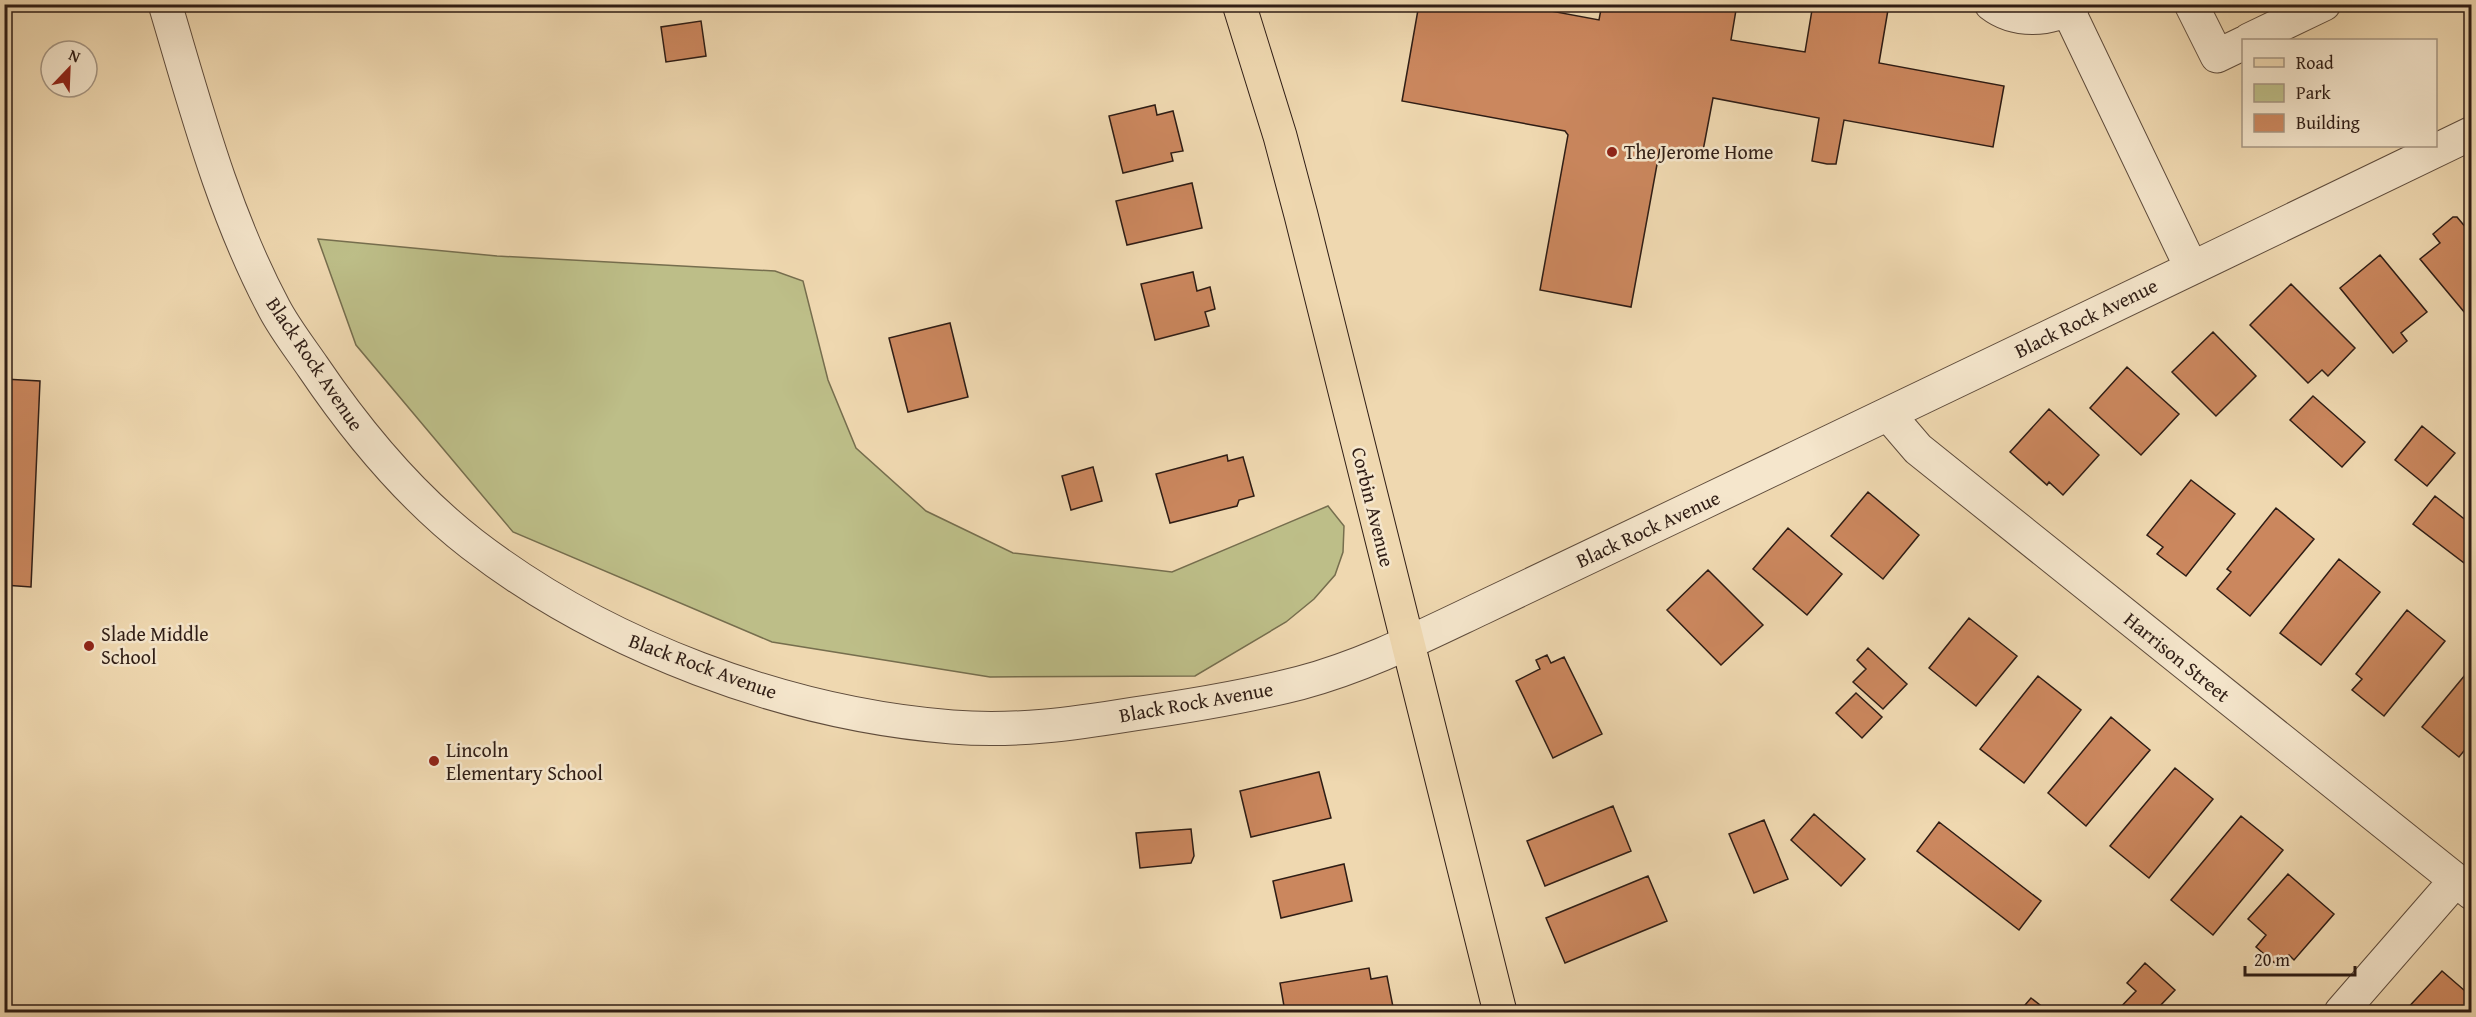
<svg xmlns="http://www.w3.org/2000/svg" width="2476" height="1017" font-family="'Gentium Book Plus',serif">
<rect width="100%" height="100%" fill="#efd8b0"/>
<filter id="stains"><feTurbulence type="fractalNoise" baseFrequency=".00333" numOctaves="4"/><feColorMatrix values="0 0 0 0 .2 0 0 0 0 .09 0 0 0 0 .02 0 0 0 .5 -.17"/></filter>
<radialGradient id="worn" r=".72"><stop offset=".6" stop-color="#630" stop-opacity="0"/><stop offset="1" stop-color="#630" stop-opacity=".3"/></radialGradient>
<path fill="#bdbe88" stroke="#766e4e" stroke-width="1.5" d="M318,239L497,256L775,271L803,281L828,380L856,448L926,511L1013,553L1172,572L1328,506L1344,526L1343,552L1335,575L1314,599L1286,622L1195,676L990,677L772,642L513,532L356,345Z"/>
<path fill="#cb875e" stroke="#2f1d15" stroke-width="1.5" d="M1419,4H1513L1599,20L1602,4H1737L1731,40L1805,52L1813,4H1889L1879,63L2004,86L1993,147L1844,120L1836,164H1827L1812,161L1819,118L1713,98L1702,156L1660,148L1631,307L1540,290L1568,135L1565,131L1402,101Z
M701,21L706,56L666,62L661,27Z
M1155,105L1157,115L1173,111L1183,151L1171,153L1173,161L1123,173L1109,116Z
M1192,183L1202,228L1127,245L1116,201Z
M2453,217H2457L2472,235V308L2465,313L2420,259L2440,243L2433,234Z
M2380,255L2427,312L2401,333L2407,341L2393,353L2340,288Z
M1193,272L1197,291L1210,287L1215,309L1205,312L1209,326L1155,340L1141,284Z
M2291,284L2355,348L2328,376L2322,370L2308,383L2250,325Z
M950,323L968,397L908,412L889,338Z
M2213,332L2256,376L2216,416L2172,372Z
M2127,367L2179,414L2141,455L2090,408Z
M4,379L40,381L31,587L4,585Z
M2313,396L2365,442L2342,467L2290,420Z
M2049,409L2099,455L2063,495L2049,482L2047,485L2010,452Z
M2422,426L2455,453L2427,486L2395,460Z
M1227,455L1228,461L1243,457L1254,496L1239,500L1237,506L1170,523L1156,474Z
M1093,467L1102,501L1071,510L1062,476Z
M2191,480L2235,514L2186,576L2157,554L2163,547L2147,535Z
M1868,492L1919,535L1883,579L1831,536Z
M2435,496L2472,525V569L2413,524Z
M2276,508L2314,539L2250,616L2217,589L2231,572L2227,569Z
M1788,528L1842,574L1807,615L1753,569Z
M2339,559L2380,592L2321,665L2280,633Z
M1708,570L1763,625L1721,665L1667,610Z
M2407,610L2445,641L2384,716L2352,690L2362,679L2356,674Z
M1969,618L2017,656L1976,706L1929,668Z
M1868,648L1907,684L1883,709L1853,682L1866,669L1857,660Z
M1547,655L1551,663L1564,657L1602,734L1553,758L1516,681L1540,669L1536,660Z
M2470,669L2472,741L2459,757L2422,727Z
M2038,676L2081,710L2024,783L1980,749Z
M1856,693L1882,717L1862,738L1836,713Z
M2111,717L2150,750L2086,826L2048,793Z
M2175,768L2213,799L2149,878L2110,846Z
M1319,772L1331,818L1251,837L1240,791Z
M1613,806L1631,851L1545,886L1527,841Z
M1814,814L1865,859L1841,886L1791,840Z
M2241,816L2283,850L2213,935L2171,900Z
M1764,820L1788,879L1754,893L1729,834Z
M1939,822L2041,901L2019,930L1917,851Z
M1191,829L1194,856L1191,863L1140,868L1136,833Z
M1344,864L1352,901L1281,918L1273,881Z
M2288,874L2334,914L2294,960L2289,955L2278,966L2256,947L2266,935L2248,919Z
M1648,876L1667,921L1565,963L1546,918Z
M2145,963L2175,990L2160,1006L2168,1012H2116L2136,991L2127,983Z
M1369,968L1371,979L1387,976L1394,1012H1285L1280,983Z
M2442,971L2472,997V1012H2404Z
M2031,998L2049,1012H2019Z"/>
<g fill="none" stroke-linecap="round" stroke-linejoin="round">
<g stroke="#5f4c3c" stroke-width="35">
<path id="minor" d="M165,4C196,108 223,212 274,308C285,329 300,348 313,367C357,432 409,495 472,544C604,646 786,714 952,727C1016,732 1072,724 1134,714C1190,706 1245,697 1300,683C1364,666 1423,636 1482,608C1554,574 1626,540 1698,505C1957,383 2214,257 2472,133
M1991,4C2014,22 2051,22 2074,4
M2191,4L2217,56L2244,43
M2068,10L2191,267
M2249,40L2324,4
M1888,414L1918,449L2472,893
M2341,1012L2455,881"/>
</g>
<g stroke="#2f1d15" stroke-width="35">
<path id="major" d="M1239,4L1280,136L1301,215L1500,1012"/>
</g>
<use href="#minor" stroke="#f5e6cc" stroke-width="33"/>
<use href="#major" stroke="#efd8b0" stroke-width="33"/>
</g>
<g fill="#8f2418" stroke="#f5e6cc" stroke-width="2">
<circle cx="1612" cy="152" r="6"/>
<circle cx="89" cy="646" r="6"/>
<circle cx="434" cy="761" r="6"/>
</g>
<g text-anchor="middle" stroke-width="5" stroke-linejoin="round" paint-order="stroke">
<g font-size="20" fill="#2f1d15" stroke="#f5e6cc" text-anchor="start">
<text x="1624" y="159">The Jerome Home</text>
<text x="101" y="641">Slade Middle<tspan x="101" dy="23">School</tspan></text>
<text x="446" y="757">Lincoln<tspan x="446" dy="23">Elementary School</tspan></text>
</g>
<g font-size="20" fill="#2f1d15" stroke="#f5e6cc">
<text transform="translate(2086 318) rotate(-26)" y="7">Black Rock Avenue</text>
<text transform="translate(315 364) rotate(56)" y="7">Black Rock Avenue</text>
<text transform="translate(1373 507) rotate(76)" y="7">Corbin Avenue</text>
<text transform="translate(1648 529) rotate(-25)" y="7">Black Rock Avenue</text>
<text transform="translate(2177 657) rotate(39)" y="7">Harrison Street</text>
<text transform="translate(703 666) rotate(20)" y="7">Black Rock Avenue</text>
<text transform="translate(1196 702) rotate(-10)" y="7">Black Rock Avenue</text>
</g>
</g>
<rect width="2476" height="1017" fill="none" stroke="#efd8b0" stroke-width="24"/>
<rect x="6" y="6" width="2464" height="1005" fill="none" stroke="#2f1d15" stroke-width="3"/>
<rect x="12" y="12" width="2452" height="993" fill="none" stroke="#2f1d15" stroke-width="1.5"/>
<rect x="2242" y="39" width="195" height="108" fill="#f5e6cc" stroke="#a69683" stroke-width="1.5"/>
<rect x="2254" y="58" width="30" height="9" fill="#efd8b0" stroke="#a69683" stroke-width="1.5"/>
<text x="2296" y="69" font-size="18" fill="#2f1d15">Road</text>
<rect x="2254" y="84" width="30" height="18" fill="#bdbe88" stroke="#a69683" stroke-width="1.5"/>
<text x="2296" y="99" font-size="18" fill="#2f1d15">Park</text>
<rect x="2254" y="114" width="30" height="18" fill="#cb875e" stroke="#a69683" stroke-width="1.5"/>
<text x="2296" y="129" font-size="18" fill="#2f1d15">Building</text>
<g transform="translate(69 69) rotate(23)"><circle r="28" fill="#f5e6cc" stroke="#a69683" stroke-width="1.5"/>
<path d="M0-4.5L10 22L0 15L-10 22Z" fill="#8f2418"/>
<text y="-9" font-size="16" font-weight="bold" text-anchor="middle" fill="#2f1d15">N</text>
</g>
<path d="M2245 966v9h110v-9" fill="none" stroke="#2f1d15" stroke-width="3"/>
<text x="2254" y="966" font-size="18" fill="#2f1d15" stroke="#f5e6cc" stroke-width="4.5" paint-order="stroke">20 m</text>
<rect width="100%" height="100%" filter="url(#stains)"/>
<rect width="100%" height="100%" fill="url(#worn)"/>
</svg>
